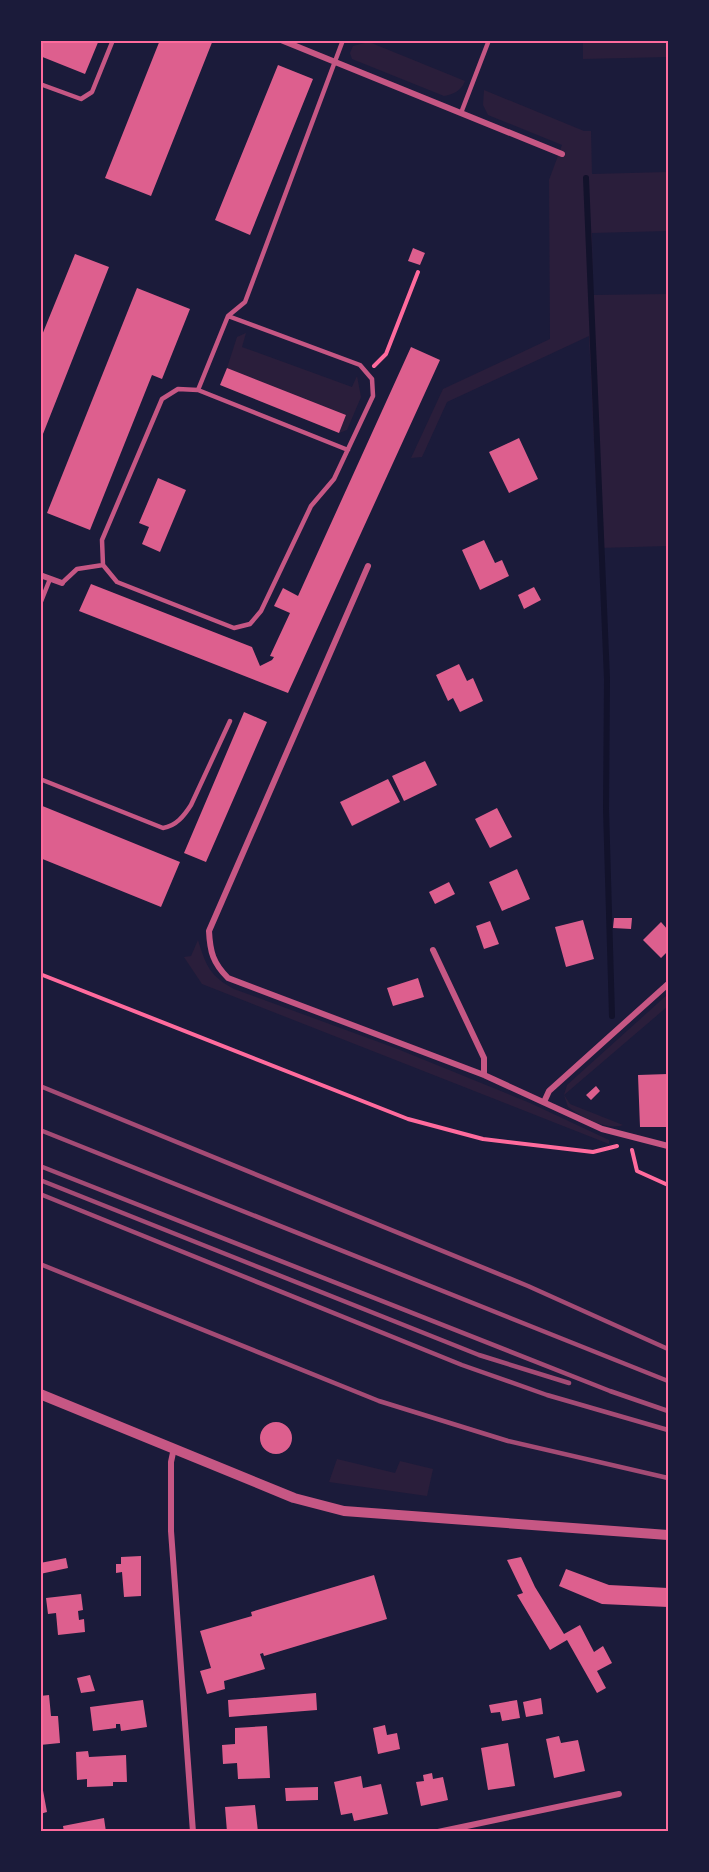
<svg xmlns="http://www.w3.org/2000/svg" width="709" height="1872" font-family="Mulish,sans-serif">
<rect width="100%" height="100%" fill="#1b1b3a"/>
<path fill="#2a1e3b" d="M583,41H668V57L583,59Z
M369,42L465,81C461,91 454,94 444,96L352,59L350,53L353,46Z
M484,90L584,131H591L592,174L668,172V231L592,233L593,295L668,294V546L599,548L589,336L447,402L422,457L411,458L443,389L550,339L549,180L562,145L488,115L483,105Z
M246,333L242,347L352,387L357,376L361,397L347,430L339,433L346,415L227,368L237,337Z
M198,940C206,966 210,976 234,989L395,1048L530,1103L609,1140V1144L202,984L184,957L191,956Z
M668,994V1006L564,1095L570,1104L623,1125C606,1131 582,1117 568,1107L564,1095L567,1085Z
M337,1459L395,1473L400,1461L433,1469L427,1496L329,1482Z"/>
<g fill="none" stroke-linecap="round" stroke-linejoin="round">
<path stroke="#12122b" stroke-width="6" d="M586,178L607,679L606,809L612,1016"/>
</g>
<path fill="#dd5f8e" d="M40,40H99L85,74L40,56Z
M160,40H213L151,196L105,178Z
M278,65L313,79L250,235L215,220Z
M413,248L425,253L420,265L408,261Z
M75,254L109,267L41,439L40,340Z
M137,288L190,309L162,379L152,375L90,530L47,513Z
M411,347L440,360L288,693L79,611L91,584L252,647L260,666L272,660L274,657L270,656L290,613L274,606L283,588L298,596Z
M227,368L346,415L339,433L220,385Z
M519,438L538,479L509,493L489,452Z
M158,478L186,490L160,552L142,544L149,527L139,523Z
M484,540L495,563L502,560L509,576L480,590L462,550Z
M534,587L541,600L524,609L518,595Z
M459,664L467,681L473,678L483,701L460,712L453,698L448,701L436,675Z
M244,712L267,722L206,862L184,853Z
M425,761L437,785L404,801L392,776Z
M388,779L400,802L352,826L340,802Z
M40,805L180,862L161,907L40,858Z
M497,808L512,837L490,848L475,819Z
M517,869L530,899L502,911L489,882Z
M449,882L455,894L435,904L429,892Z
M614,918H632L631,929L613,928Z
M583,920L594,959L566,967L555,927Z
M490,921L499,944L484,949L476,926Z
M661,922L668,930V951L661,958L643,940Z
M418,978L424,997L393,1006L387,988Z
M668,1074V1127H640L638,1075Z
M596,1086L600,1091L591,1100L586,1095Z
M260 1438a16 16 0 1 1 32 0a16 16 0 1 1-32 0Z
M141,1556V1596L124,1597L122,1572L116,1573V1564H121V1557Z
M521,1557L535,1587L564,1634L580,1625L594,1652L603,1646L612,1663L597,1671L606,1688L597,1693L567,1640L550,1650L517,1595L523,1593L507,1560Z
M66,1558L68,1568L40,1574V1563Z
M566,1569L609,1585L668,1588V1607L602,1604L559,1586Z
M374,1575L387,1619L264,1656L263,1653L260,1654L265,1669L224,1681L225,1689L207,1694L200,1671L211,1668L200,1631L252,1616L251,1612Z
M81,1594L83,1610L78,1611L79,1620L84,1619L85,1632L58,1635L56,1613L48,1614L46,1598Z
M90,1675L95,1691L81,1693L77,1678Z
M316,1693L317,1710L229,1717L228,1700Z
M49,1695L51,1716H58L60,1743L40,1745V1696Z
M541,1698L543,1714L526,1717L523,1702Z
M143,1700L147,1727L121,1731L120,1724H116V1728L93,1731L90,1707Z
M517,1700L520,1718L502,1721L500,1712L491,1713L489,1705Z
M385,1725L387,1735L397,1733L400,1749L378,1754L373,1728Z
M267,1726L270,1778L238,1779L237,1763L223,1764L222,1745L235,1744V1728Z
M559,1736L561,1743L578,1740L585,1771L554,1778L546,1739Z
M508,1743L515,1786L488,1790L481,1748Z
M88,1751L89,1757L126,1755L127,1782H113V1786L87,1787V1779L77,1780L76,1752Z
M432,1773L433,1779L443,1777L448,1800L421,1806L416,1782L424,1781L423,1775Z
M361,1776L363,1788L381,1784L388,1814L354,1821L352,1813L341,1815L334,1782Z
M42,1785L47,1812L40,1814V1786Z
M318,1787V1800L286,1801L285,1788Z
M255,1805L258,1832H227L225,1807Z
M104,1818L106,1832H64L63,1826Z"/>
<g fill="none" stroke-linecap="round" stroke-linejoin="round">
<path stroke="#ff6b9d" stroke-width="4" d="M374,366L386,354L418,272
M40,974L408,1119L483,1139L593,1152L617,1146
M632,1150L637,1171L668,1185"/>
<path stroke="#c65784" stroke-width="4.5" d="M40,84L81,99L92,92L113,40
M461,113L489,40
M228,316L360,365L372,379L373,396L334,479L311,506L261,611L250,624L234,628L117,582L103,565L102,540L162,399L178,389L198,390L228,316L245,302L343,40
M198,390L348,450
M62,583L77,569L103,565
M40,604L50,579
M40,779L163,828C176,826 184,816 191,805L230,721"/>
<path stroke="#c65784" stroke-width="6" d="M281,40L562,154
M368,566L209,931C210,952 213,963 228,978L484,1075L602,1129L668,1146
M40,575L62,583
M433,950L484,1058V1075
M544,1102L549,1091L668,984
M174,1448L171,1462V1531L193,1832
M438,1832L619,1794"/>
<path stroke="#c65784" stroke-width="10" d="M40,1394L294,1498L344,1511L668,1535"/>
<path stroke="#a44b75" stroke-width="4.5" d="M40,1086L528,1286L668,1349
M40,1130L668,1381
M40,1166L610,1391L668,1411
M40,1180L479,1355L569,1383
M40,1194L462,1365L547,1395L668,1430
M40,1264L379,1401L508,1441L668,1478"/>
</g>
<rect width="709" height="1872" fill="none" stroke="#1b1b3a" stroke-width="84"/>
<rect x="42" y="42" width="625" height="1788" fill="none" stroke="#ff6b9d" stroke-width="2"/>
</svg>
